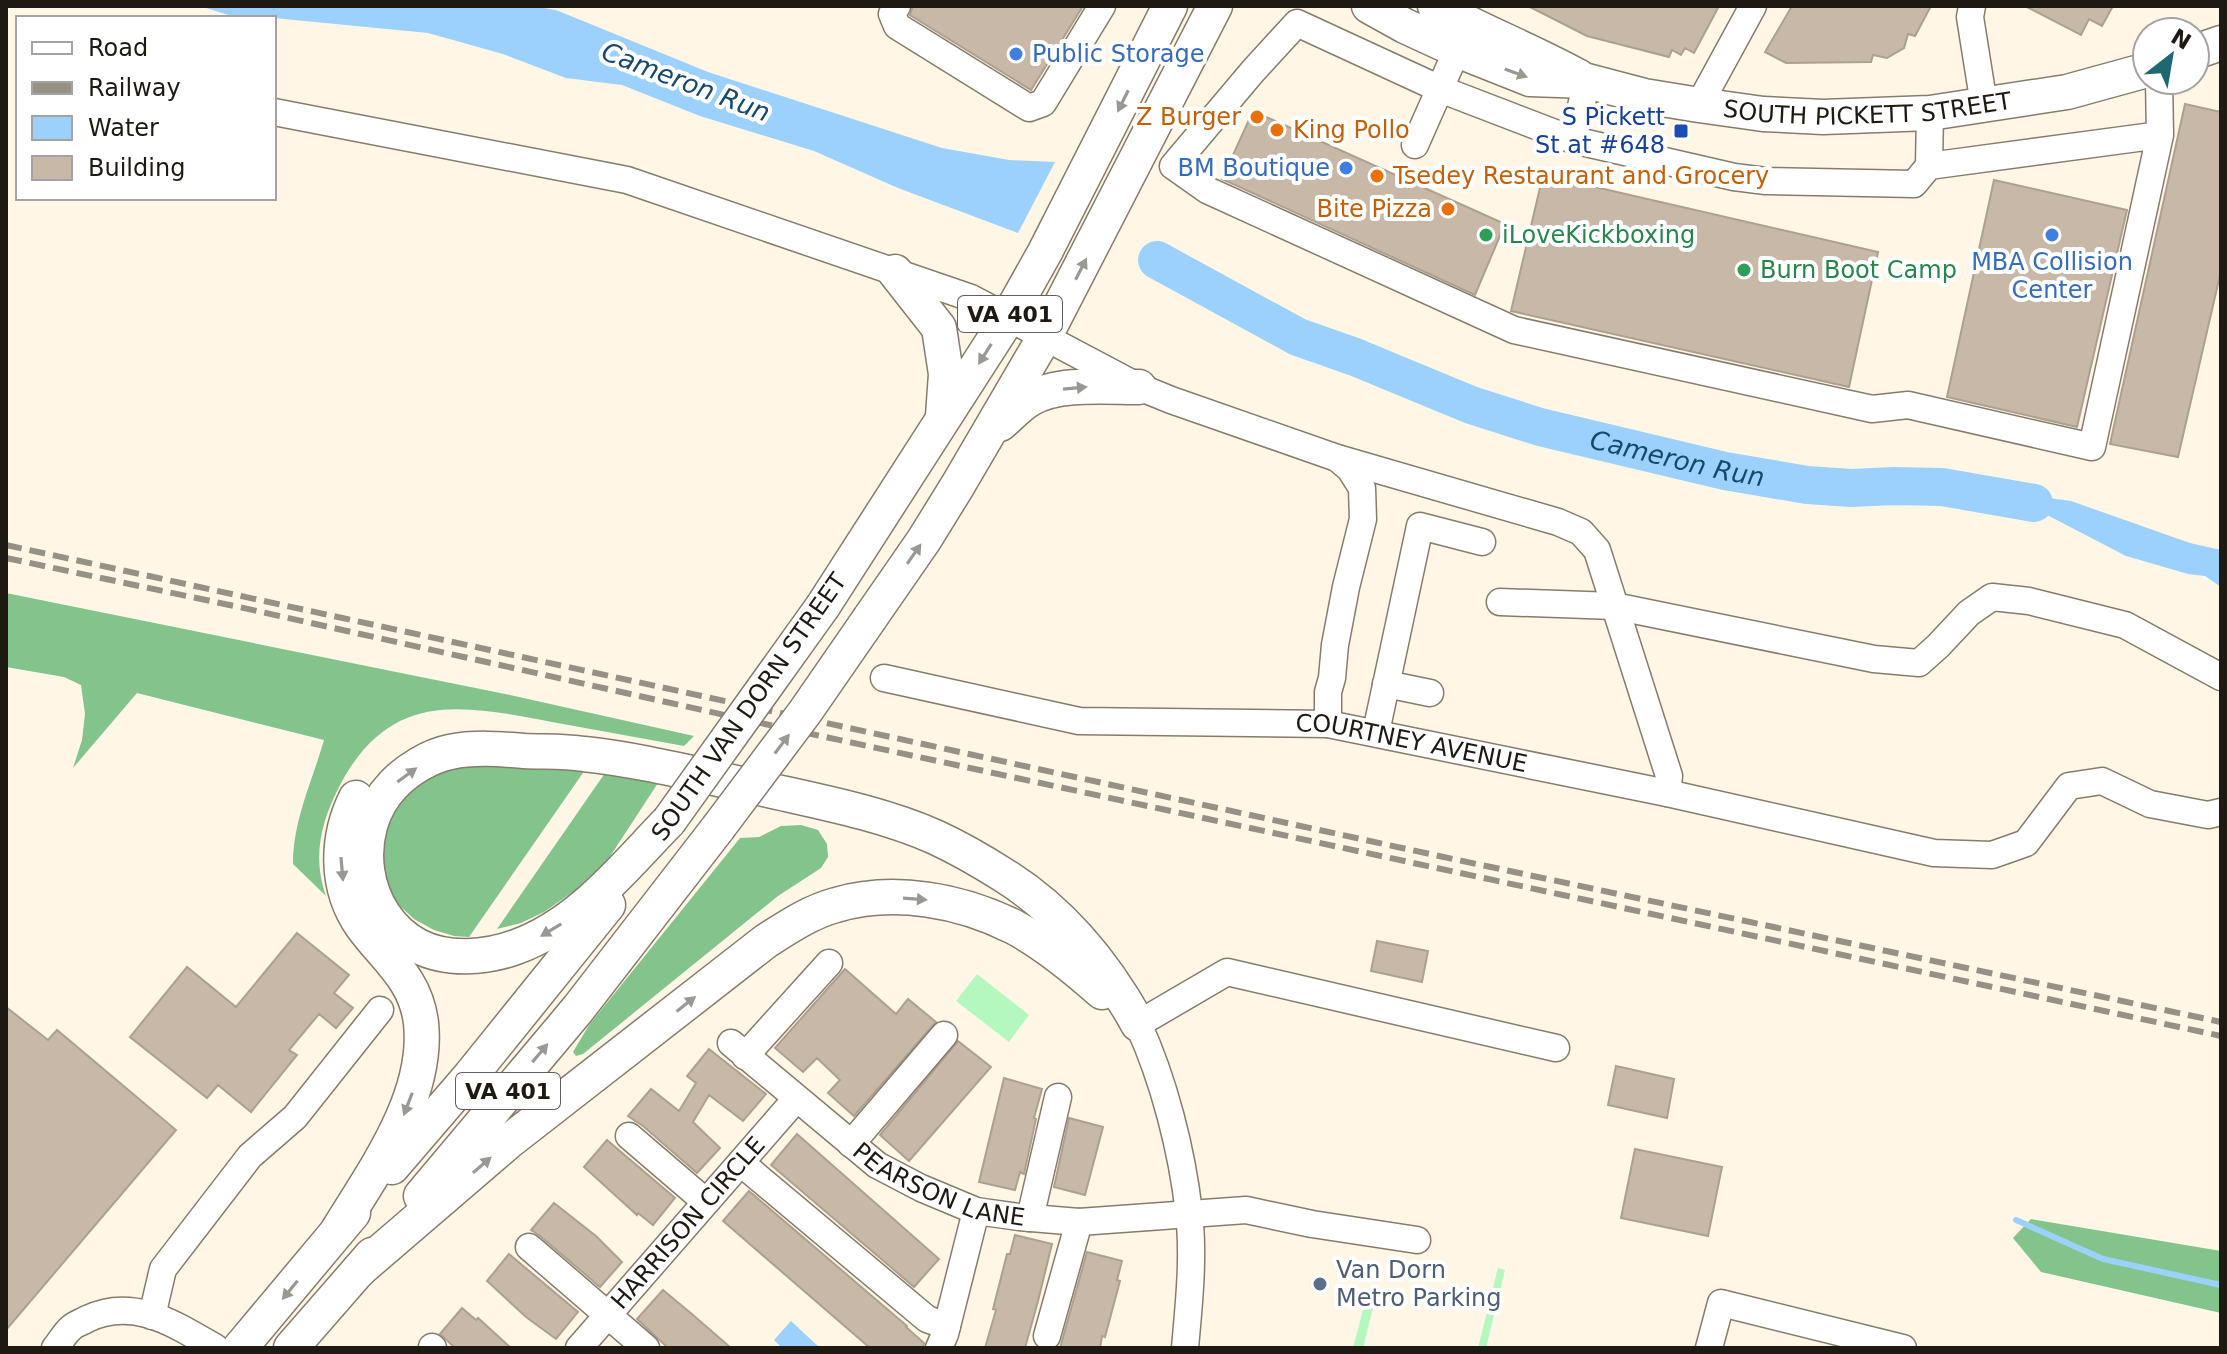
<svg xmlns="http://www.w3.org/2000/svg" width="2227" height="1354" font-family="'DejaVu Sans',sans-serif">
<rect width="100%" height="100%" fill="#fff6e6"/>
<path fill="#b5f8bf" d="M977,974L1029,1015L1009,1042L956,1001Z
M1498,1268L1505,1270L1486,1348H1478Z
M1364,1306L1373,1308L1363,1348H1353Z"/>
<path fill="#82c48c" d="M6,593L510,695L694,736L684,746C640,738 596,730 552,722C462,705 391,689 340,785C321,822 312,856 326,896L293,864C293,820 312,782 324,740L137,693L73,768L82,740L85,714L81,685L64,677L6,667Z
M464,762L585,770L469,937L454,936L434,930L414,919L400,906L387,886L379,864L383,821L426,773Z
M605,773L658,783L609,858L587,882L544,912L521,923L497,929Z
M801,825L818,830L827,844L828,857L821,868L778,896L583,1054L576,1056L573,1052L589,1025L740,838L759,837L781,826Z
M2031,1219L2221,1251V1313L2041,1272L2013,1238Z"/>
<path fill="#9bd1fc" d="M200,6H531L556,10L708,72L942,148L1009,160L1055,162L1018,233L898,188L814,151L700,116L622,85L566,78L503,54L428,33L274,18L231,16Z
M2018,494L2071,501L2190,543L2221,550V587L2205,576L2188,574L2126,556L2047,515L1985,496Z
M791,1321L820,1348H782L774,1340Z"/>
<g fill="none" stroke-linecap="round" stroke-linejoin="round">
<path stroke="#9bd1fc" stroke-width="6" d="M2016,1220L2103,1259L2221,1285"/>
<path stroke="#9bd1fc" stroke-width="38" id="s1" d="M1157,260L1298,337L1355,357L1471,405L1540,427L1725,471L1807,485L1851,488L1894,486L1942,487L2034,503"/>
</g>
<path fill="#c7b8a8" stroke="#aea090" stroke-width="2" d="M913,6H1083L1031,90L910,15Z
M1528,6H1719L1694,53L1685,48L1681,55L1672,50L1669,57L1587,36Z
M1792,6H1931L1915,36L1908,34L1904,48L1887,58L1873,55L1871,62L1786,63L1765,52Z
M2025,6H2113L2102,26L2089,19L2081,35Z
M2185,104L2221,112V271L2178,457L2110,444Z
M1253,111L1505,224L1475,295L1222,179Z
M1543,175L1878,252L1849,387L1511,311Z
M1994,180L2127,210L2077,427L1947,397Z
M297,933L349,975L334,993L353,1008L336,1028L319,1014L289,1050L297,1055L251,1112L218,1085L207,1098L130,1037L187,967L236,1007Z
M1377,941L1428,951L1422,982L1371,971Z
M845,969L896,1014L908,999L936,1022L854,1116L828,1093L840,1080L817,1058L803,1072L775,1048Z
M6,1007L48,1040L57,1030L176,1130L6,1330Z
M958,1041L991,1067L909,1161L880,1135Z
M709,1049L766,1094L743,1121L709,1095L693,1122L720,1148L697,1173L643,1126L628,1116L651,1089L679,1111L696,1083L687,1076Z
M1616,1066L1674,1079L1667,1118L1608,1105Z
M1004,1078L1042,1089L1034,1118L1036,1119L1024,1174L1020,1172L1015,1190L979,1182Z
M1069,1118L1103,1127L1085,1195L1054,1187Z
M797,1134L939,1259L914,1287L771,1165Z
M607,1140L675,1198L653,1225L638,1213L637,1215L584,1167Z
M1635,1149L1722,1167L1708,1236L1621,1218Z
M749,1191L907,1326L906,1327L924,1343L923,1348H870L723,1221Z
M554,1203L596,1236L622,1262L600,1287L539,1235L531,1230Z
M1015,1235L1052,1244L1038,1301L1025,1348H985L996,1310L993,1309L1007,1254H1010Z
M1087,1252L1122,1261L1117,1280L1120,1281L1105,1337L1102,1336L1100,1348H1060Z
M509,1254L578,1312L556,1339L526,1317L487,1281Z
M663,1290L693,1315L731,1348H668L637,1319Z
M462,1308L476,1320L478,1318L511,1348H455L440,1334Z"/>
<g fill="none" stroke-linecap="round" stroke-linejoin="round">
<g stroke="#867c6b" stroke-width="29">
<g id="minor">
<path d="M897,6L892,14L897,26L1029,108L1043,103L1102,6"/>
<path d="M1972,6L1970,17L1984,105"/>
<path d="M2159,80L2160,135L2092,447L1908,405L1872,409L1514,330L1207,190L1173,166L1253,71L1297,23L1440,89L1573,140L1734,177L1766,181L1914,184L1929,166L2160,135"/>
<path d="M1699,105L1753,6"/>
<path d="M274,112L627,180L971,298L1139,387L1171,400L1337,458L1350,469L1362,488L1363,519L1346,587L1335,645L1332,678L1328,692V724"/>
<path d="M1573,140L1587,81"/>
<path d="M1415,145L1457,50"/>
<path d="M1929,166L1930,113"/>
<path d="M1337,458L1558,522L1581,532L1597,550L1669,776L1667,793"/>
<path d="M1500,602L1614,606L1874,659L1919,663L1938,646L1969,613L1992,597L2029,601L2125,625L2221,677"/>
<path id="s2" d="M884,678L1079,721L1328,724L1667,793L1934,853L1992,855L2026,843L2069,786L2102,781L2150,804L2208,815L2221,812"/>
<path d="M1386,684L1430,693"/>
<path d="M1376,732L1420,526L1482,542"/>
<path id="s3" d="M731,1043L877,1165L921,1188L976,1211L1019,1217L1079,1222L1246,1210L1312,1224L1417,1240"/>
<path d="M745,1056L829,963"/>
<path d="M629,1136L706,1202"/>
<path d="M851,1144L944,1035"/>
<path d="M741,1163L927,1319L947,1326"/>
<path d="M1030,1218L1058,1097"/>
<path d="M529,1247L646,1348"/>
<path d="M152,1316L163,1269L250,1156L295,1117L380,1010"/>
<path d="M1047,1336L1079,1222"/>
<path d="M432,1347L433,1348"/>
<path d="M55,1348C60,1342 65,1333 71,1328C75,1324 82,1322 87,1319C134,1296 176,1325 216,1348"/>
<path id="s4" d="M579,1348L796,1099"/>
<path d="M939,1348L945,1334L976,1211"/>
<path d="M1185,1348C1189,1303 1194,1258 1189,1213C1182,1151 1164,1080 1138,1024L1227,972L1556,1048"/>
<path d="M1709,1348L1721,1303L1903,1348"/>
</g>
</g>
<g stroke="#867c6b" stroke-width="37">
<g id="major">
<path id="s5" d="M1369,6L1405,26L1457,50L1530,79L1587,81L1644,96L1699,105L1763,114L1823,117L1930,113L2067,92L2147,70"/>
<path d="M1435,6C1482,32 1532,51 1579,77"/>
<path d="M2195,52L2221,43"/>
<path d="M895,272L939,328L946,374L943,416"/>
<path d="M1000,424C1010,416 1019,405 1030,399C1058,382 1107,387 1139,387"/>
<path d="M823,606L1008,318L1045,252L1170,6"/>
<path d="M870,618L924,540L958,485L1044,338L1215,6"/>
<path d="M669,821C623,868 580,924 516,947C486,958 447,961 418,946C360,915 349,831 393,785C407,770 430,756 450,752C474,747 500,749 524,751C544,752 564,751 584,754C641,760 698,775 755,787C815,801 878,812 935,837C959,848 983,862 1005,876C1062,912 1106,966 1138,1024"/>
<path d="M392,1167L471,1075L608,905"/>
<path d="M421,1196L578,1009L718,828"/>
<path d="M338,1230C374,1171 429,1097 421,1023C416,979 386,959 362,926C335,888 336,838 356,798"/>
<path d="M359,1270L508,1142L766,941C788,927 810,912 836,905C894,888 960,900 1014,927C1046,944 1075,968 1102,992"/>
<path d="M240,1348L353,1213"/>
<path d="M291,1348L372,1255"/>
</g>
</g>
<use href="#minor" stroke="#fff" stroke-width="26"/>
<use href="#major" stroke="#fff" stroke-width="34"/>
<path stroke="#979185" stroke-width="6" stroke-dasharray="16 8" stroke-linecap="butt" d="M6,545L1439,856L2221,1022
M6,558L239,607L774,726L2221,1036"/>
<g stroke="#867c6b" stroke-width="37" stroke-linecap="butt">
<path id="major-bridge" d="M669,821L823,606
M718,828L805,712L870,618"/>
</g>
<use href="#major-bridge" stroke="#fff" stroke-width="34"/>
</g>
<defs><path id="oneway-solid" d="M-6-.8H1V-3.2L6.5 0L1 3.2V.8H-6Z" transform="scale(2)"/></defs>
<g fill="#9a9895">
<use href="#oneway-solid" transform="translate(1516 73) rotate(20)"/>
<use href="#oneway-solid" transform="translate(1123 101) rotate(116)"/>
<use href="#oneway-solid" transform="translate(1081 269) rotate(-63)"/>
<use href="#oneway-solid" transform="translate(985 354) rotate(122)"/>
<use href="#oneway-solid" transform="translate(1075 388) rotate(-5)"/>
<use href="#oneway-solid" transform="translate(914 554) rotate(-55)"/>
<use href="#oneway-solid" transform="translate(782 744) rotate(-53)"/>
<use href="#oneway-solid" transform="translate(407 775) rotate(-36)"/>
<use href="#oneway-solid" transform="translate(342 869) rotate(85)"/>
<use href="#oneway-solid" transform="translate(915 899) rotate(4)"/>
<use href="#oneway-solid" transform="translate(551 930) rotate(149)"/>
<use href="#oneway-solid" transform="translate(686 1004) rotate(-38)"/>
<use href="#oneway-solid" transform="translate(540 1053) rotate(-50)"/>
<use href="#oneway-solid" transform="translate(408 1104) rotate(111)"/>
<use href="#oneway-solid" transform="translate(482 1165) rotate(-41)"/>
<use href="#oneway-solid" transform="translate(290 1290) rotate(129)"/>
</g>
<g fill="#3f7fe0" stroke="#fff" stroke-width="3">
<circle cx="1016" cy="54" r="8"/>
<circle cx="1346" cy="168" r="8"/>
<circle cx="2052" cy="235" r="8"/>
</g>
<g fill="#e8710a" stroke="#fff" stroke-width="3">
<circle cx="1257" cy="117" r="8"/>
<circle cx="1277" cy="130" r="8"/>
<circle cx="1377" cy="176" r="8"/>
<circle cx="1448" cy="209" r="8"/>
</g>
<rect fill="#1a4fb4" stroke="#fff" stroke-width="3" x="1673" y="123" width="16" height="16" rx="4"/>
<g fill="#2e9e5b" stroke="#fff" stroke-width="3">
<circle cx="1486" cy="235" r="8"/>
<circle cx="1744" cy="270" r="8"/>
</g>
<circle fill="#5c6f8a" stroke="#fff" stroke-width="3" cx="1320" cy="1284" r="8"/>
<g text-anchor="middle" stroke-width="8" stroke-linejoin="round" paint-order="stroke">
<g fill="#fff" stroke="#625f5a" stroke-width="2">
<rect x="958" y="296" width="104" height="36" rx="6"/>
<rect x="456" y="1073" width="104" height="36" rx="6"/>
</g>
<g font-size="22" font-weight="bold" fill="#1e1a13">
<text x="1010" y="322">VA 401</text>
<text x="508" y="1099">VA 401</text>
</g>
<g font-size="24" fill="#366cbe" stroke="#fff" text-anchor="start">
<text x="1032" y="62">Public Storage</text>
<text x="1330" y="176" text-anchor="end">BM Boutique</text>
<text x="2052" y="270" text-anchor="middle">MBA Collision<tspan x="2052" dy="28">Center</tspan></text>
</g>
<g font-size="24" fill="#1e1a13" stroke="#fff">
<text dy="8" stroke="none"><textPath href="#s5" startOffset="518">SOUTH PICKETT STREET</textPath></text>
<text transform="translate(749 707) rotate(-55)" y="8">SOUTH VAN DORN STREET</text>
<text dy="8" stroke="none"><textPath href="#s2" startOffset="534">COURTNEY AVENUE</textPath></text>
<text dy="8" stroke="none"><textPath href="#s3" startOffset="256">PEARSON LANE</textPath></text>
<text dy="8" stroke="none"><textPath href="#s4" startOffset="166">HARRISON CIRCLE</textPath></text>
</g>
<g font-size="24" fill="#c56008" stroke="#fff" text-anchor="end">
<text x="1241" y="125">Z Burger</text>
<text x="1293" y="138" text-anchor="start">King Pollo</text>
<text x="1393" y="184" text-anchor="start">Tsedey Restaurant and Grocery</text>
<text x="1432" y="217">Bite Pizza</text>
</g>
<g font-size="24" fill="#164399" stroke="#fff" text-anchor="end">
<text x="1665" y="125">S Pickett<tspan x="1665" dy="28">St at #648</tspan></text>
</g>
<g font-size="24" fill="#27864d" stroke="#fff" text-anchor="start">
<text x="1502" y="243">iLoveKickboxing</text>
<text x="1760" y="278">Burn Boot Camp</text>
</g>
<g font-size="24" fill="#4e5e75" stroke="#fff" text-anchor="start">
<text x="1336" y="1278">Van Dorn<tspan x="1336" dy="28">Metro Parking</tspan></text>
</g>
<g font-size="26" font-style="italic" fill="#16496c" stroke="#fff">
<text transform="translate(686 82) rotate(21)" y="9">Cameron Run</text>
<text dy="9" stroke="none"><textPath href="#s1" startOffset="560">Cameron Run</textPath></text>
</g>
</g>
<rect width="2227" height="1354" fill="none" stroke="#1e1a13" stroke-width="16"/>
<rect x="16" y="16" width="260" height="184" fill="#ffffff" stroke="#a5a3a1" stroke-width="2"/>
<rect x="32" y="42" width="40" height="12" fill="#ffffff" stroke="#a5a3a1" stroke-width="2"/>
<text x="88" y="56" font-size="24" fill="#1e1a13">Road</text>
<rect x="32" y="82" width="40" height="12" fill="#979185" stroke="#a5a3a1" stroke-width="2"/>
<text x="88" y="96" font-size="24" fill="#1e1a13">Railway</text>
<rect x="32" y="116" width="40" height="24" fill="#9bd1fc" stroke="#a5a3a1" stroke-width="2"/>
<text x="88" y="136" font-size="24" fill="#1e1a13">Water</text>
<rect x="32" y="156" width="40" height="24" fill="#c7b8a8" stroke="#a5a3a1" stroke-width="2"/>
<text x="88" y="176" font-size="24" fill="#1e1a13">Building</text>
<g transform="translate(2171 56) rotate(31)"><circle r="38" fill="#ffffff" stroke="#a5a3a1" stroke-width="2"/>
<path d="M0-6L14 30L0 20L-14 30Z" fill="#1e6971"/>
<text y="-12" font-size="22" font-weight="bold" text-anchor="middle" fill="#1e1a13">N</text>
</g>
</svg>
